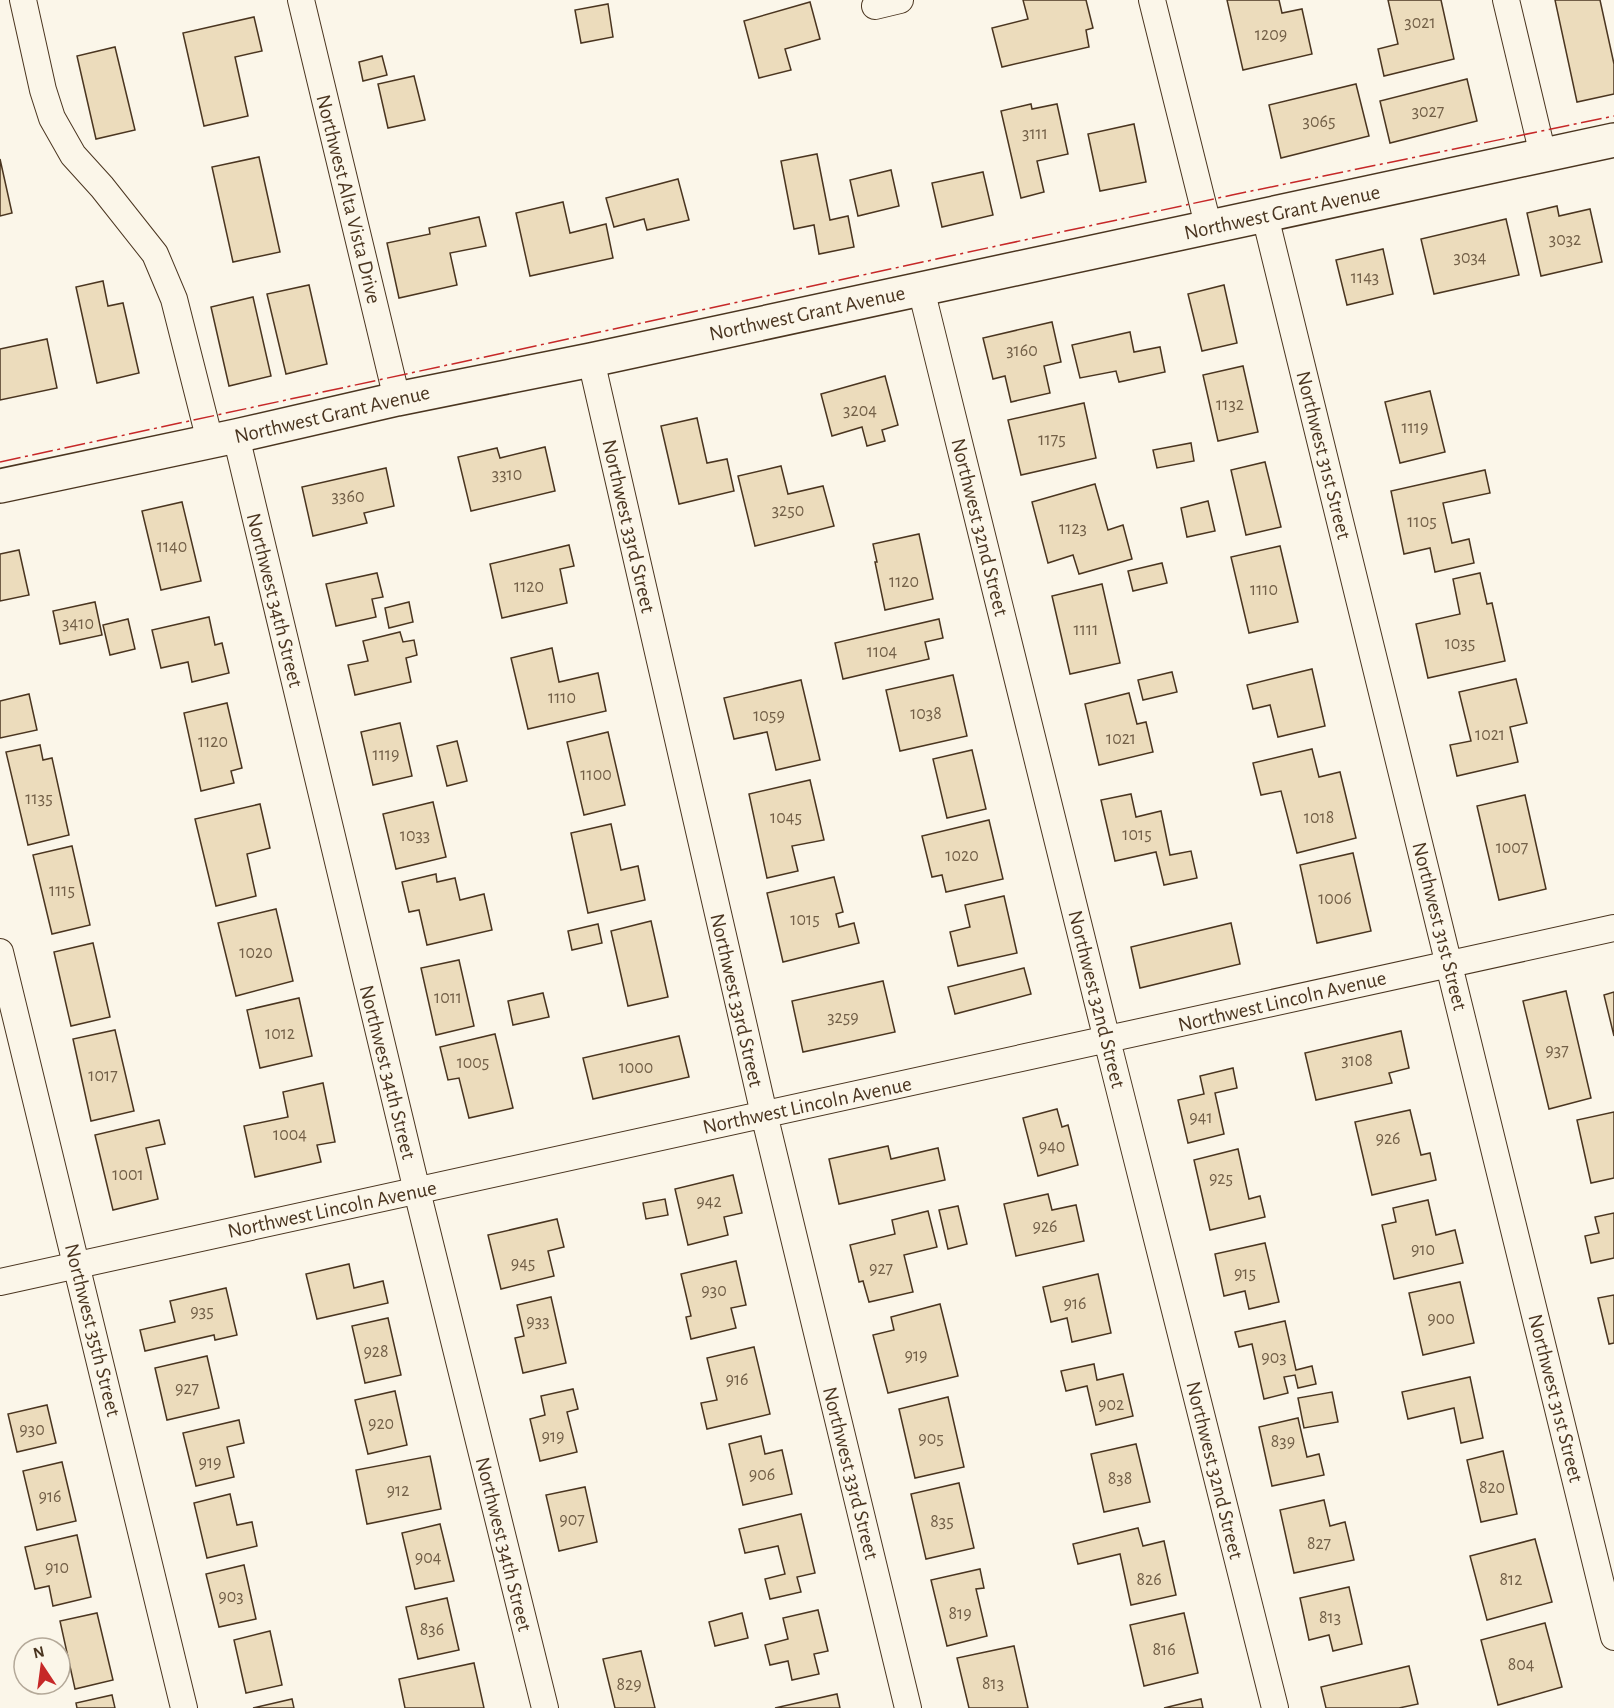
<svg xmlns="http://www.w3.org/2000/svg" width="1614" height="1708" font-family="'Alegreya Sans',sans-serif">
<rect width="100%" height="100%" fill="#fbf6e9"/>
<path fill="#ecdcbc" stroke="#4a3520" stroke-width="1.5" d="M1023,0H1086L1093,28L1086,30L1089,47L1002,67L992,28L1028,19Z
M1227,0H1279L1282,13L1302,9L1312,54L1243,70Z
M1388,0H1441L1454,59L1384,76L1378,49L1398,44Z
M1555,0H1600L1614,64V94L1577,102Z
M810,2L820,39L785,49L791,70L759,78L744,21Z
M608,4L613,37L581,43L575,10Z
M254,17L262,51L235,57L248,116L204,126L183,33Z
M115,47L135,130L96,139L77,56Z
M382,56L387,75L363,81L359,62Z
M414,76L425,120L388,128L378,84Z
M1467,79L1477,121L1390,143L1380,101Z
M1356,84L1369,136L1281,158L1269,105Z
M1031,104L1032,109L1057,104L1068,154L1037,161L1044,192L1021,198L1001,111Z
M1134,124L1146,182L1100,191L1088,134Z
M817,154L830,220L848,216L854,247L819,254L814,225L794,229L781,161Z
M259,157L280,252L233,262L212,167Z
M0,159L12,213L0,216Z
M891,170L899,206L858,216L850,180Z
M983,172L993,215L942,227L932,183Z
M678,179L689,220L647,230L644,219L614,227L606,198Z
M563,202L570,233L606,224L613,258L530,276L516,213Z
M1557,206L1559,216L1590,209L1602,262L1541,276L1527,213Z
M479,217L486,246L450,253L457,285L399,298L387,243L430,234L429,228Z
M1506,219L1519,275L1434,294L1421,239Z
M1383,249L1393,294L1347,305L1336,260Z
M103,281L108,306L123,303L139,373L97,383L76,287Z
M309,285L327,364L286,374L267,294Z
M1224,285L1237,343L1202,351L1188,294Z
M253,297L271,376L229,386L211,307Z
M1052,322L1061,362L1044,366L1050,393L1011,402L1005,376L993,379L983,338Z
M1130,332L1134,352L1160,347L1165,372L1119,382L1116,371L1080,378L1072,345Z
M47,339L57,388L0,400V349Z
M1243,366L1258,432L1218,441L1203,375Z
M885,376L898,425L882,430L885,441L867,446L862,427L832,436L821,394Z
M1430,391L1445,452L1400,463L1385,402Z
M1084,403L1096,458L1021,475L1008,420Z
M697,418L707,463L727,459L734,491L679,504L661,426Z
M1191,443L1194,461L1157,468L1153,450Z
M545,447L555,491L471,511L458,457L497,448L500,458Z
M1265,462L1281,527L1246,535L1231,470Z
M781,466L788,494L823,486L834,526L755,546L738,476Z
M386,468L394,506L364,513L367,523L313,536L302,487Z
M1485,470L1490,493L1443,503L1452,543L1469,539L1474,563L1435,572L1430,548L1404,554L1391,491Z
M1095,484L1108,530L1123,525L1132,559L1079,574L1073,555L1048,563L1032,502Z
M1208,501L1215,531L1187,537L1181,508Z
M182,502L201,581L161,590L142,511Z
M919,534L933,599L885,610L875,562H877L873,544Z
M569,545L574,566L560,569L567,603L502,618L490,564Z
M1280,546L1298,622L1249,633L1231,557Z
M19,550L29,595L0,601V554Z
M1162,563L1167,583L1133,591L1128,571Z
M377,573L383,597L372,599L376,617L336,626L326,584Z
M1480,573L1487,604L1492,603L1505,661L1428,678L1416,624L1460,614L1453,579Z
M1102,584L1120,663L1070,674L1052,596Z
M95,602L102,635L60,644L53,611Z
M409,602L413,622L389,628L385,608Z
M209,617L215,645L222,643L229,673L192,682L188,662L161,668L152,630Z
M128,619L135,649L110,655L103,625Z
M939,619L943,638L925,642L929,659L843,679L835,643Z
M400,632L403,642L414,640L417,655L406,658L411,682L355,695L348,665L368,661L363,641Z
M552,648L559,682L598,673L606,711L528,729L511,658Z
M1312,669L1325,726L1278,737L1270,705L1253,709L1247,685Z
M1172,672L1177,692L1143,700L1138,680Z
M953,675L967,736L900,751L886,690Z
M1516,679L1527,723L1510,727L1518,762L1457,776L1450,745L1471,741L1459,692Z
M801,680L820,760L776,770L767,732L734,739L724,698Z
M1129,693L1137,724L1146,722L1153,752L1099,765L1085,704Z
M29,694L37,730L0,738V701Z
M227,703L242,768L231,771L234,783L201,791L184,713Z
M400,723L412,776L373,785L361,732Z
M608,732L625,805L584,815L567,742Z
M457,741L467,781L447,786L437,746Z
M40,745L43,760L52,758L69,835L28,845L6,752Z
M1312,749L1319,777L1340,772L1356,838L1297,853L1281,791L1261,795L1253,763Z
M972,750L986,809L947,818L933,759Z
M810,780L824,840L792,846L798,871L767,878L749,794Z
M1131,794L1136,817L1161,811L1170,855L1191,851L1197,878L1164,885L1156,852L1115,861L1101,800Z
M1525,795L1546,889L1499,900L1477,806Z
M433,802L446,857L396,869L383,814Z
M260,804L270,848L247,854L256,896L216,906L195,819Z
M989,820L1003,879L946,892L942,875L932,877L922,836Z
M611,824L621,870L638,866L645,900L588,913L571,833Z
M72,846L90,925L52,934L33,855Z
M1353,853L1371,931L1317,943L1300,865Z
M436,874L437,882L455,878L460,900L484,894L492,930L427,945L419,910L409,912L402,882Z
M834,877L843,912L836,914L839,927L854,923L859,943L783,962L767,893Z
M1004,896L1017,953L958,966L950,932L970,927L965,905Z
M276,909L293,981L236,996L218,923Z
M651,921L668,997L628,1006L611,931Z
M1231,923L1240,964L1140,988L1131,947Z
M598,924L602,943L572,950L568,931Z
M93,943L110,1017L71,1026L54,952Z
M459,960L474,1026L436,1035L421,968Z
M1024,968L1031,994L955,1014L948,987Z
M883,981L895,1032L803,1052L792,1001Z
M1566,991L1591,1098L1549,1109L1523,1001Z
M1614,992V1036L1604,995Z
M543,993L549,1017L513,1025L508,1001Z
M299,998L312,1056L260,1068L247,1010Z
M115,1030L134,1111L91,1121L73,1039Z
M1401,1031L1409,1068L1389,1073L1392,1083L1316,1100L1305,1053Z
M495,1034L513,1108L469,1118L459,1078L448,1080L440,1047Z
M679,1036L689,1077L593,1099L583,1058Z
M1233,1068L1237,1088L1215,1093L1224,1134L1188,1143L1178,1100L1204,1094L1200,1076Z
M323,1083L335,1142L317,1145L321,1162L255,1177L244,1126L288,1117L283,1092Z
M1057,1109L1062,1127L1068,1125L1078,1165L1038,1176L1023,1118Z
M1410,1110L1421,1155L1430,1153L1436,1180L1372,1195L1355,1122Z
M1614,1112V1178L1591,1183L1577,1120Z
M159,1120L165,1144L146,1148L158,1199L113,1210L95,1135Z
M888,1146L891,1159L938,1148L945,1180L839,1204L829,1159Z
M1238,1149L1249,1199L1260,1196L1265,1217L1210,1230L1194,1160Z
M733,1175L742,1213L724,1217L728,1235L688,1245L675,1189Z
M1048,1194L1052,1210L1076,1205L1084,1241L1016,1256L1004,1204Z
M665,1199L668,1215L646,1219L643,1203Z
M1428,1200L1436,1235L1455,1230L1463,1263L1394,1279L1382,1225L1396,1222L1393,1208Z
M958,1206L967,1244L948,1249L939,1210Z
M928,1211L937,1247L904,1255L913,1292L869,1302L863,1281L859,1282L850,1245L895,1234L892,1220Z
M1614,1213V1258L1591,1263L1585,1236L1599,1233L1595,1217Z
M557,1219L564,1247L548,1251L554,1276L501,1289L488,1235Z
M1265,1243L1279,1302L1249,1309L1245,1291L1224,1296L1215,1254Z
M736,1261L746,1305L731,1308L736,1328L691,1339L686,1317L691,1316L681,1274Z
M349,1264L354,1288L383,1281L388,1303L317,1319L306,1274Z
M1098,1274L1111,1333L1072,1342L1067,1318L1051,1322L1043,1287Z
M1460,1282L1474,1343L1423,1355L1409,1293Z
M226,1288L237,1335L215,1340L214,1335L145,1351L140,1330L175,1322L170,1301Z
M1614,1295V1343L1609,1344L1598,1298Z
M551,1297L566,1363L523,1373L515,1338L524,1336L517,1305Z
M940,1304L958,1376L888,1393L873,1335L894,1330L891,1317Z
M388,1318L401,1375L365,1383L352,1326Z
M1285,1321L1296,1370L1312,1366L1316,1384L1298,1388L1295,1375L1284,1377L1288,1393L1264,1399L1252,1344L1239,1347L1235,1332Z
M754,1347L770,1414L707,1429L701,1403L717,1400L707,1358Z
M207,1356L219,1408L167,1420L155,1368Z
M1094,1364L1097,1380L1123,1374L1133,1416L1096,1425L1087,1386L1066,1391L1061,1371Z
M1470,1377L1483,1438L1461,1443L1454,1408L1408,1419L1402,1392Z
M573,1389L578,1409L567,1412L577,1452L540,1461L530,1419L545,1415L541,1396Z
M395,1391L407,1445L368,1454L355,1400Z
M1332,1392L1338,1422L1304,1428L1298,1398Z
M948,1397L964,1467L915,1478L899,1409Z
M47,1405L56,1443L17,1452L8,1414Z
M1298,1418L1307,1457L1319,1454L1324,1475L1272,1486L1259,1427Z
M239,1420L244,1443L227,1447L234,1477L196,1486L183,1433Z
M761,1436L765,1454L782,1450L792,1494L743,1505L729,1444Z
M1136,1444L1150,1502L1104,1512L1091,1454Z
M1503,1451L1517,1514L1481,1522L1467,1460Z
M430,1456L441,1509L367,1524L356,1470Z
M62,1462L76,1521L37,1530L23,1471Z
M959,1483L974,1548L926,1559L911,1494Z
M585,1487L597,1542L559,1551L546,1495Z
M230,1494L237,1525L252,1522L257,1546L207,1558L194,1503Z
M1324,1500L1330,1526L1345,1522L1354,1560L1294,1573L1280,1510Z
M801,1514L815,1573L797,1577L801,1592L770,1599L765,1579L785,1574L778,1546L745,1553L739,1529Z
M440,1524L454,1581L415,1589L402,1533Z
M1138,1528L1143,1546L1164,1541L1176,1595L1131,1605L1120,1554L1078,1564L1073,1544Z
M77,1535L91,1597L53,1606L49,1586L35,1589L25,1547Z
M1535,1539L1552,1602L1487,1620L1470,1556Z
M244,1565L256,1619L219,1627L206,1574Z
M980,1569L984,1588L976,1589L987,1636L947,1646L931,1580Z
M1349,1587L1362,1644L1333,1651L1329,1635L1309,1640L1300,1598Z
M447,1598L459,1650L418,1659L406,1607Z
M818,1610L828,1651L814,1654L819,1674L792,1680L788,1661L770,1665L765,1645L788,1639L783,1618Z
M97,1613L113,1680L75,1689L60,1621Z
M742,1613L748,1638L715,1646L709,1622Z
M1184,1613L1198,1673L1144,1686L1130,1625Z
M1545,1623L1562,1687L1498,1705L1481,1640Z
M270,1631L282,1685L246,1693L234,1640Z
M1014,1646L1028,1708H969L957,1658Z
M641,1651L655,1708H615L603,1659Z
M474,1663L484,1708H405L399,1679Z
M1409,1666L1418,1704L1399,1708H1326L1321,1687Z
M837,1694L840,1708H775Z
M112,1695L115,1708H77L76,1703Z
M292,1699L294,1708H253Z
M1201,1699L1203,1708H1164Z"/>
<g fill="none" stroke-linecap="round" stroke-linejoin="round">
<g stroke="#4a3520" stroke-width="28">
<path id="minor" d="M23,0L43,90L52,118L73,155L102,187L155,254L174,299L210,441
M301,0L397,399
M1152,0L1209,229
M1506,0L1543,155
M875,6L900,0
M1265,216L1614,1637
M921,289L1107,1040L1275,1708
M591,360L764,1114L908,1708
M236,436L417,1191L545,1708
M0,952L184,1708
M0,1282L1614,928"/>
</g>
<g stroke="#4a3520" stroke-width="36">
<path id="tertiary" d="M0,486L236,436L397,399L591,360L1614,140"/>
</g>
<use href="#minor" stroke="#fbf6e9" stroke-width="26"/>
<use href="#tertiary" stroke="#fbf6e9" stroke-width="33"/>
<path stroke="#c62828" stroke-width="1.5" stroke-dasharray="21 4.5 3 4.5" stroke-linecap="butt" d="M0,462L1232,195L1614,116"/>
</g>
<g text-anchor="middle" stroke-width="4.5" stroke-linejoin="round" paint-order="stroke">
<g font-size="18" fill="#725f47">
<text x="1420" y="28">3021</text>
<text x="1271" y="40">1209</text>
<text x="1428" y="117">3027</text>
<text x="1319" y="127">3065</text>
<text x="1035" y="139">3111</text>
<text x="1565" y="245">3032</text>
<text x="1470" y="263">3034</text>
<text x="1365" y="283">1143</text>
<text x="1022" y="356">3160</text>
<text x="1230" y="410">1132</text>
<text x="860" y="416">3204</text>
<text x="1415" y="433">1119</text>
<text x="1052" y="445">1175</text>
<text x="507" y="480">3310</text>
<text x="348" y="502">3360</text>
<text x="788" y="516">3250</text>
<text x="1422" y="527">1105</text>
<text x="1073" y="534">1123</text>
<text x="172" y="552">1140</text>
<text x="904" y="587">1120</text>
<text x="529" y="592">1120</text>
<text x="1264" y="595">1110</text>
<text x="78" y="629">3410</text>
<text x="1086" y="635">1111</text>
<text x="1460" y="649">1035</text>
<text x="882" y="657">1104</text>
<text x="562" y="703">1110</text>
<text x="926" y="719">1038</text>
<text x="769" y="721">1059</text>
<text x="1490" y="740">1021</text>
<text x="1121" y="744">1021</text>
<text x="213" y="747">1120</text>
<text x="386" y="760">1119</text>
<text x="596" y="780">1100</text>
<text x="39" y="804">1135</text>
<text x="786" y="823">1045</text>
<text x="1319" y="823">1018</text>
<text x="1137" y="840">1015</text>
<text x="415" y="841">1033</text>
<text x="1512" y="853">1007</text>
<text x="962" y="861">1020</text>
<text x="62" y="896">1115</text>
<text x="1335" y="904">1006</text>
<text x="805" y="925">1015</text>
<text x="256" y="958">1020</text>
<text x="448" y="1003">1011</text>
<text x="843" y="1023">3259</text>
<text x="280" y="1039">1012</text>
<text x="1557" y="1056">937</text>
<text x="1357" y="1066">3108</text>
<text x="473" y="1068">1005</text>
<text x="636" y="1073">1000</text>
<text x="103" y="1081">1017</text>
<text x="1201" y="1123">941</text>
<text x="290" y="1140">1004</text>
<text x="1388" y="1144">926</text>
<text x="1052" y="1152">940</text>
<text x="128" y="1180">1001</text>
<text x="1221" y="1184">925</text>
<text x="709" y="1207">942</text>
<text x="1045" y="1232">926</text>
<text x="1423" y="1255">910</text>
<text x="523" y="1269">945</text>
<text x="881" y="1274">927</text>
<text x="1245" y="1279">915</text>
<text x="714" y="1296">930</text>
<text x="1075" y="1309">916</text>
<text x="202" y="1317">935</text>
<text x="1441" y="1324">900</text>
<text x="538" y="1327">933</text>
<text x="376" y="1357">928</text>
<text x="916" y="1361">919</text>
<text x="1274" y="1363">903</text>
<text x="737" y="1385">916</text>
<text x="187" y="1394">927</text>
<text x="1111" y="1410">902</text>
<text x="381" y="1429">920</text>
<text x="32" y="1435">930</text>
<text x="553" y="1442">919</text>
<text x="931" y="1444">905</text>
<text x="1283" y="1447">839</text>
<text x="210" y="1468">919</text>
<text x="762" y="1480">906</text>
<text x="1120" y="1484">838</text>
<text x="1492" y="1493">820</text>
<text x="398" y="1496">912</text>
<text x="50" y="1502">916</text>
<text x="572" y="1525">907</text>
<text x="942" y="1527">835</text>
<text x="1319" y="1549">827</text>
<text x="428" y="1563">904</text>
<text x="57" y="1573">910</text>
<text x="1149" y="1585">826</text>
<text x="1511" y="1585">812</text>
<text x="231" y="1602">903</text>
<text x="960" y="1619">819</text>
<text x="1330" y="1623">813</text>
<text x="432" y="1635">836</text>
<text x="1164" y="1655">816</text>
<text x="1521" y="1670">804</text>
<text x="993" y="1689">813</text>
<text x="629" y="1690">829</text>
</g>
<g font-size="21" fill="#4a3520" stroke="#fbf6e9">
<text transform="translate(349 199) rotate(76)" y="7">Northwest Alta Vista Drive</text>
<text transform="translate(1282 212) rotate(-12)" y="7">Northwest Grant Avenue</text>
<text transform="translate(807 313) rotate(-12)" y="7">Northwest Grant Avenue</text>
<text transform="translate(332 414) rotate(-13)" y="7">Northwest Grant Avenue</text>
<text transform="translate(1324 455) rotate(76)" y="7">Northwest 31st Street</text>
<text transform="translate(629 526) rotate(77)" y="7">Northwest 33rd Street</text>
<text transform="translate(980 527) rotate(76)" y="7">Northwest 32nd Street</text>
<text transform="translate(275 600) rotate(76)" y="7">Northwest 34th Street</text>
<text transform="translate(1440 926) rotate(76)" y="7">Northwest 31st Street</text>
<text transform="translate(1097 999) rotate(76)" y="7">Northwest 32nd Street</text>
<text transform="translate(737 1000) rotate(77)" y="7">Northwest 33rd Street</text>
<text transform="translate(1282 1001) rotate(-13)" y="7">Northwest Lincoln Avenue</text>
<text transform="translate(388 1072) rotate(76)" y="7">Northwest 34th Street</text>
<text transform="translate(807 1105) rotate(-12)" y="7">Northwest Lincoln Avenue</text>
<text transform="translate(332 1209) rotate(-12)" y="7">Northwest Lincoln Avenue</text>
<text transform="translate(93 1330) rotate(76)" y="7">Northwest 35th Street</text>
<text transform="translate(1556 1398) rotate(76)" y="7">Northwest 31st Street</text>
<text transform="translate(1215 1470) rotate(76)" y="7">Northwest 32nd Street</text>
<text transform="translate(851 1473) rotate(76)" y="7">Northwest 33rd Street</text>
<text transform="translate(504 1544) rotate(76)" y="7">Northwest 34th Street</text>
</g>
</g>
<g transform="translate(42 1666) rotate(347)"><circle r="28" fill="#fbf6e9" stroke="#b4a999" stroke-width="1.5"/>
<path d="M0-4.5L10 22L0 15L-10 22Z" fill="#c62828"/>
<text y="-9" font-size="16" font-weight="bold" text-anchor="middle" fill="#4a3520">N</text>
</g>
</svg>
